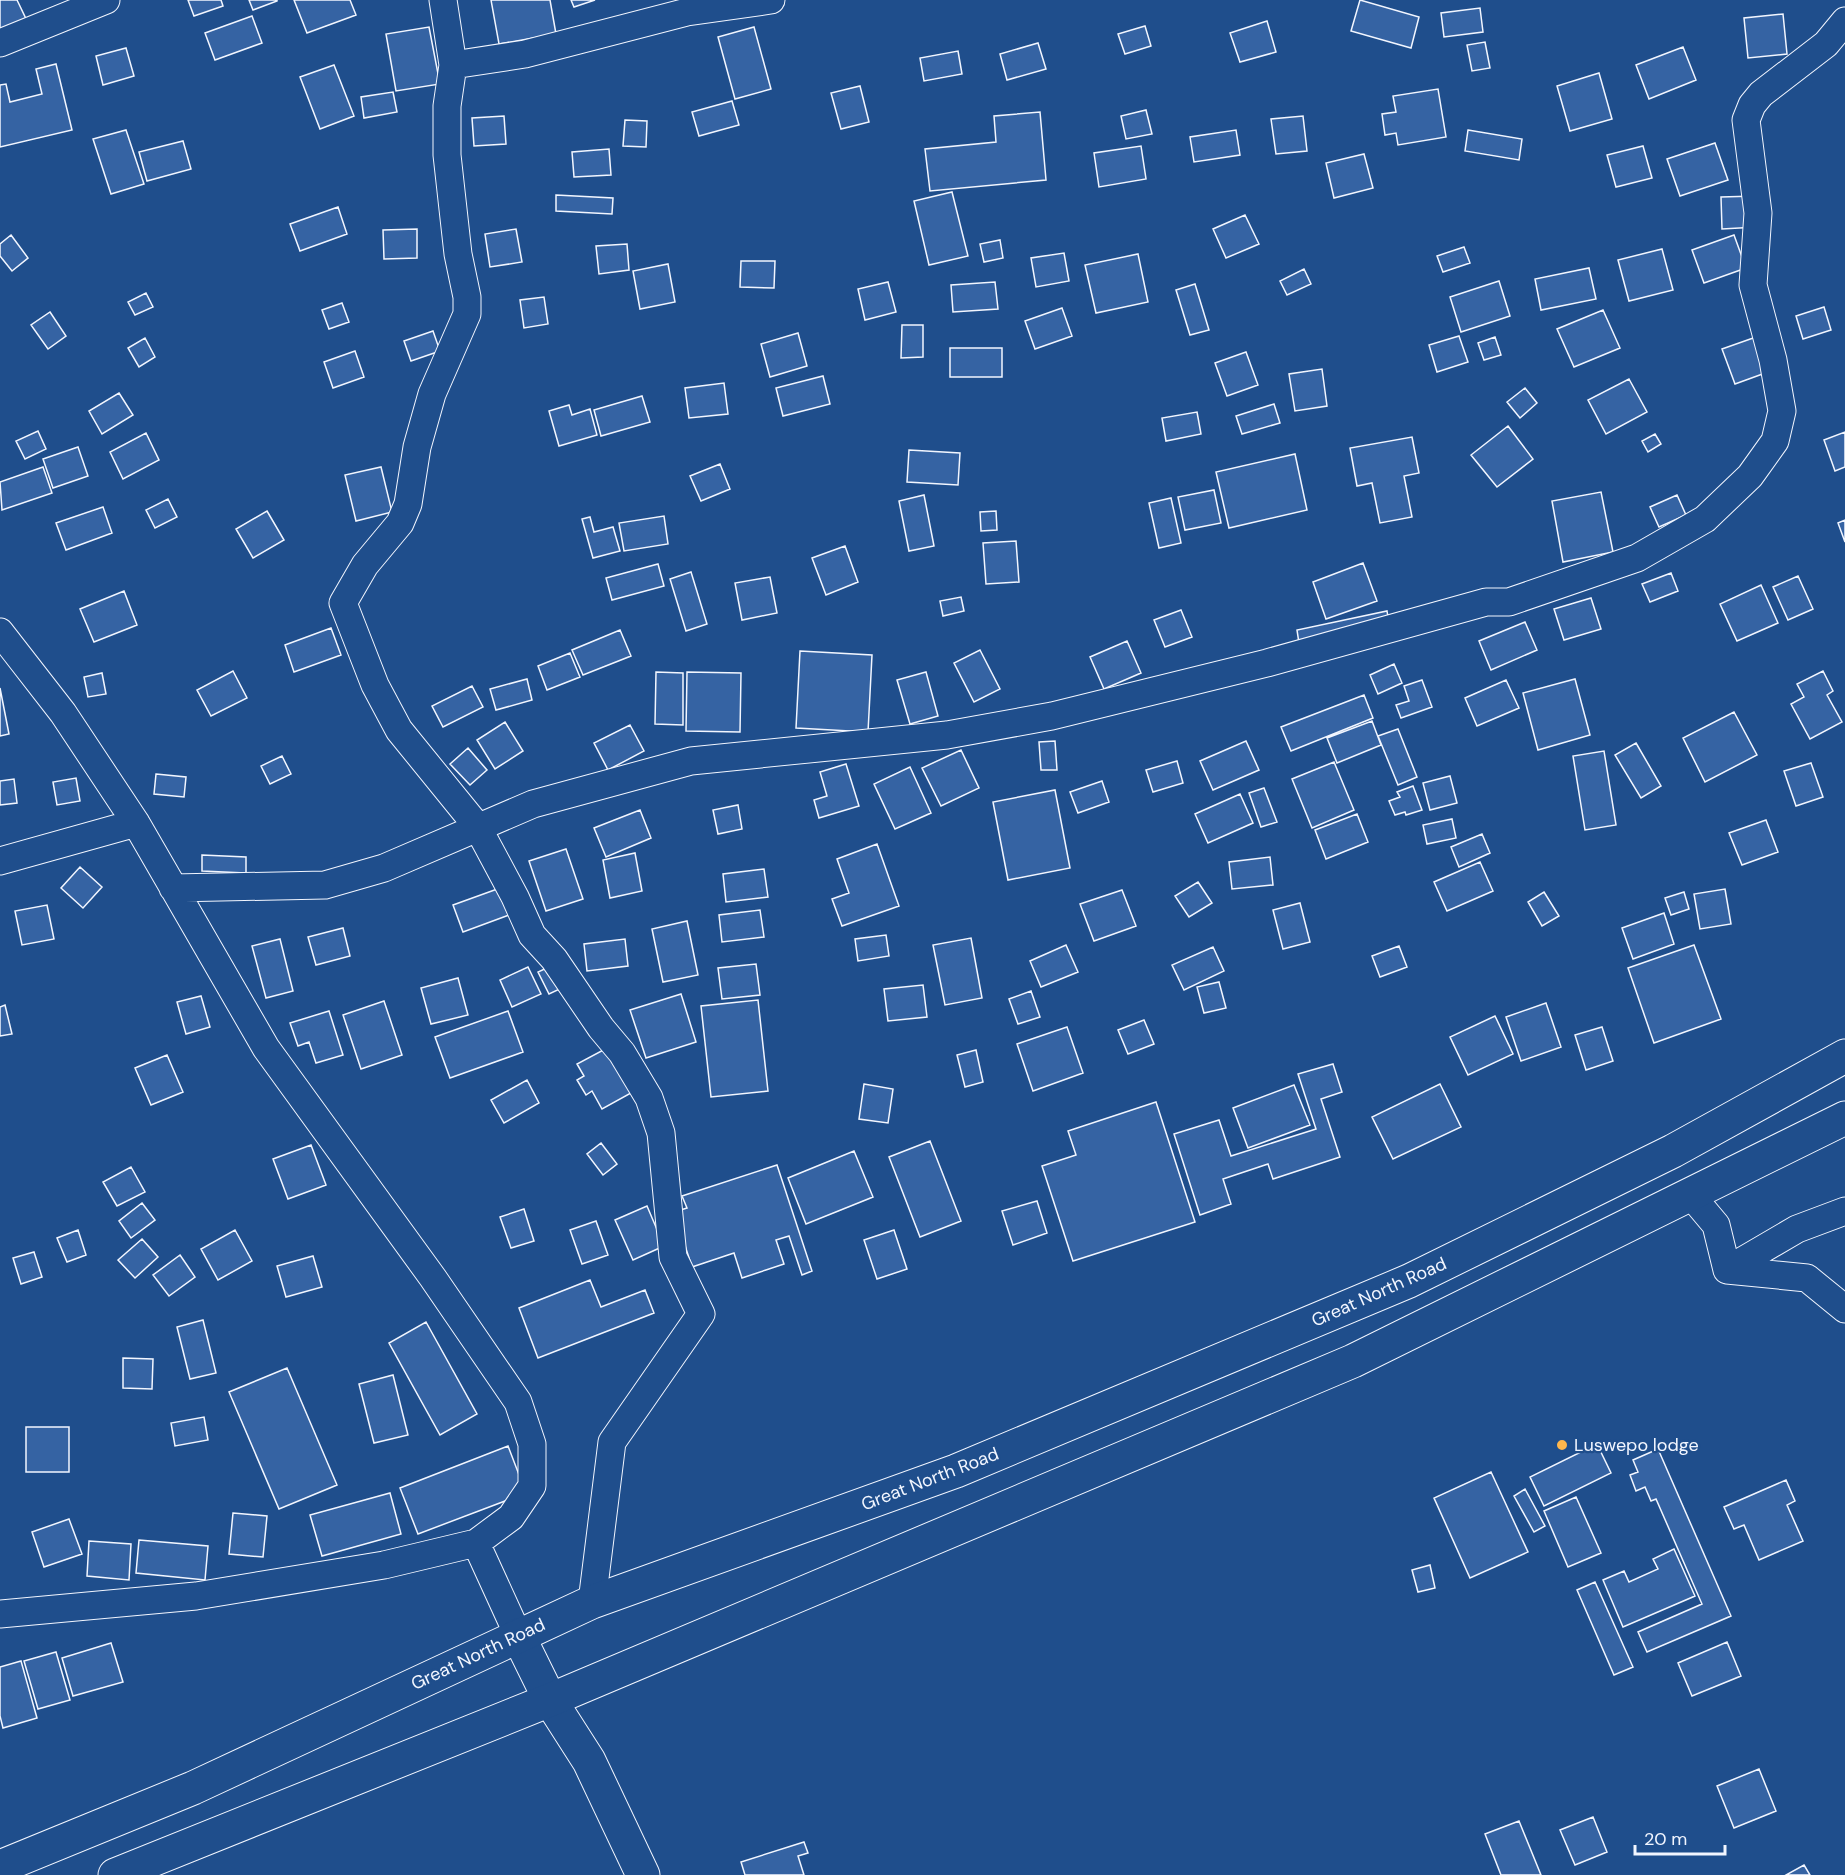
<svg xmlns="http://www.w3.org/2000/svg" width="1845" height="1875" font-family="'DM Sans',sans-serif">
<rect width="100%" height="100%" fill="#1f4e8c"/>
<path fill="#3563a3" stroke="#f2f6ff" stroke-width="1.5" d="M0,0H17L28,23L0,37Z
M188,0H221L223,6L194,16Z
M249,0H277V1L253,10Z
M294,0H350L356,15L307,33Z
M491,0H550L556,34L499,44Z
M571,0H595L574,7Z
M1360,0L1419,17L1411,48L1351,31Z
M1480,8L1483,32L1444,37L1441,13Z
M1783,14L1787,54L1748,58L1744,18Z
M252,16L262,43L215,60L205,33Z
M1267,21L1276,52L1240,62L1230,33Z
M1145,26L1151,46L1125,54L1118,34Z
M429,27L440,84L396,91L386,34Z
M754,27L771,89L735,99L718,37Z
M1485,42L1490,68L1472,71L1467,45Z
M1038,43L1046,69L1007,80L1000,54Z
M1683,47L1696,80L1649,99L1636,65Z
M126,48L134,76L103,85L96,56Z
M958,51L962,74L924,81L920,58Z
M56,64L72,130L0,147V85L6,84L10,102L42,94L36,69Z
M334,65L354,116L320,129L300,77Z
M1599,73L1612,119L1570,131L1557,86Z
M860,86L869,122L841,129L831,93Z
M1438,89L1446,137L1398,145L1396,133L1385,135L1382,114L1396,112L1393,96Z
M393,92L397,112L364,118L361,97Z
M732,101L739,125L699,136L692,112Z
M1146,110L1152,134L1126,139L1121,116Z
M1040,112L1046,180L930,191L925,149L996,142L994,116Z
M504,116L506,144L474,146L472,118Z
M1303,116L1307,151L1276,154L1271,119Z
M625,120L647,121L646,147L623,146Z
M126,130L144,184L111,194L93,139Z
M1236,130L1240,155L1194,162L1190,137Z
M1468,130L1522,139L1519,160L1465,151Z
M183,141L191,169L147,181L139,152Z
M1715,143L1728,180L1680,196L1667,159Z
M1141,146L1146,179L1099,187L1094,153Z
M1643,146L1652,178L1616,187L1607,155Z
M609,149L611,175L574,177L572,152Z
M1364,154L1373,188L1334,198L1326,163Z
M952,192L968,256L929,265L914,201Z
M556,195L613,198L612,214L556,211Z
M1756,196L1757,227L1722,229L1721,197Z
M338,207L347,234L300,251L290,224Z
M1245,215L1259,244L1226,258L1213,229Z
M417,229V258L384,259L383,230Z
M516,229L522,262L490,267L485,234Z
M11,235L28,258L12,271L0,256V244Z
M1734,235L1746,268L1704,283L1692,250Z
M1000,240L1003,258L984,262L980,244Z
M627,244L629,270L599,274L596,246Z
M1464,247L1470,263L1443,272L1437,256Z
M1662,249L1673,290L1629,301L1618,260Z
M1064,253L1069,281L1036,287L1031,258Z
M1138,254L1148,302L1096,313L1085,265Z
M741,261H775L774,288L740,287Z
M668,264L675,302L640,309L633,271Z
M1589,268L1596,299L1541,310L1535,279Z
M1304,269L1311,284L1287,295L1280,281Z
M1499,281L1510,316L1461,332L1450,297Z
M888,282L896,312L865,320L858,289Z
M995,282L998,309L953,312L951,285Z
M1195,284L1209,330L1190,335L1176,290Z
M146,293L153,307L135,315L128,302Z
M544,297L548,324L524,328L520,300Z
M342,303L349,322L329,329L322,310Z
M1824,307L1831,330L1803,339L1796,316Z
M1062,308L1072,336L1035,349L1025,321Z
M1603,310L1620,348L1574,367L1557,329Z
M50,312L66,336L48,349L31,325Z
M902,325H923V357L901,358Z
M433,331L440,351L411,361L404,341Z
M798,333L807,366L770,377L761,344Z
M1459,336L1468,362L1437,372L1429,345Z
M1495,337L1501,355L1484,360L1478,343Z
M1756,337L1768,372L1735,384L1722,349Z
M145,338L155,357L139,367L128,348Z
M950,348H1002V377H950Z
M355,351L364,377L333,388L324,362Z
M1246,352L1258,385L1227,396L1215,363Z
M1322,369L1327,406L1295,411L1289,374Z
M823,376L830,404L783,416L776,388Z
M1629,379L1647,412L1606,434L1588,400Z
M724,383L728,414L689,418L685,388Z
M1525,388L1537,403L1520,418L1507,402Z
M119,393L133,415L102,434L89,411Z
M642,396L650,422L601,436L594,410Z
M1274,404L1280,423L1242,434L1236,416Z
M569,405L572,415L590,409L597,435L559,446L549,411Z
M1197,412L1201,434L1166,441L1162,418Z
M1508,426L1533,459L1497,487L1471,455Z
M38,431L46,449L25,459L16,441Z
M1845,432V467L1835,471L1824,440Z
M146,433L159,460L123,479L110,452Z
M1655,434L1661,444L1648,452L1642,441Z
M1412,437L1419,473L1404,476L1412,517L1380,523L1372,483L1357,486L1350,448Z
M78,447L88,476L53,488L43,459Z
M909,450L960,453L958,485L907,482Z
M1295,454L1307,510L1229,528L1216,472Z
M720,464L730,489L701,501L690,476Z
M43,467L52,493L2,510L0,482Z
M381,467L392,512L356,521L345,475Z
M1214,490L1221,523L1185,530L1178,497Z
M1601,492L1613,552L1563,562L1552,501Z
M924,495L934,546L909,551L899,501Z
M1677,495L1686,515L1659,527L1650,507Z
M1171,498L1181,543L1159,548L1149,503Z
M168,499L177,517L155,528L146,510Z
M103,507L112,533L66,550L56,523Z
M267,511L284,540L253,558L236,529Z
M996,511L997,530L981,531L980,512Z
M664,516L668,544L624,551L619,523Z
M590,517L594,532L613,527L620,551L593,558L582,519Z
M1845,520V542L1838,523Z
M1016,541L1019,582L986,584L983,543Z
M845,546L858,582L826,595L812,558Z
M1363,563L1377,601L1326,619L1313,582Z
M658,564L664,586L612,600L606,578Z
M691,572L707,624L686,631L670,579Z
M1671,573L1678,591L1650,602L1642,584Z
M1798,576L1813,609L1788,620L1773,587Z
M770,577L777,613L742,620L735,583Z
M1761,585L1778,623L1737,641L1720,604Z
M124,591L137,625L94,642L80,609Z
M961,597L964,611L943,616L940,601Z
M1591,598L1601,629L1564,640L1554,609Z
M1181,610L1192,637L1165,647L1154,620Z
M1387,611L1389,623L1299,643L1297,630Z
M1525,622L1537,650L1491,670L1479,641Z
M331,628L341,655L294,672L285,645Z
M620,630L631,656L583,675L572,650Z
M1127,641L1141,673L1104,689L1090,657Z
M980,650L1000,689L974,702L954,663Z
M800,651L872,655L868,732L796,728Z
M570,653L580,677L547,690L538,666Z
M1394,664L1402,683L1378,694L1370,675Z
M233,671L247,698L211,716L197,690Z
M1823,671L1833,691L1827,695L1842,722L1810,739L1791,704L1804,697L1797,684Z
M656,672L683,673V725L655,724Z
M687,672L741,673L740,732L686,731Z
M926,672L938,716L910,724L897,680Z
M102,673L106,694L88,697L84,677Z
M527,679L532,700L496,710L490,689Z
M1575,679L1590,735L1538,750L1523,693Z
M1422,680L1432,707L1401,718L1396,705L1409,701L1404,686Z
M1506,680L1519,708L1477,726L1465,698Z
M472,686L483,707L443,727L432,706Z
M0,688L9,734L0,736Z
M1364,695L1373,718L1291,751L1281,727Z
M1734,712L1757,755L1705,782L1683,738Z
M1372,721L1381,745L1337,763L1327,738Z
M505,722L523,751L495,769L477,740Z
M630,725L644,751L608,770L594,743Z
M1398,729L1417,777L1398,785L1378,736Z
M1055,741L1057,770H1041L1039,742Z
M1246,741L1259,770L1213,790L1200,761Z
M1636,743L1661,786L1641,798L1615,755Z
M468,748L487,770L470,785L450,764Z
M961,750L979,788L941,806L922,768Z
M1604,751L1616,825L1585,830L1573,756Z
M282,756L291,774L270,784L261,766Z
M1177,761L1183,783L1153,792L1146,770Z
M1334,762L1354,810L1312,828L1292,779Z
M1811,763L1823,797L1796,806L1784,771Z
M846,764L859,806L819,818L814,800L827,796L820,772Z
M910,767L931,813L895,829L874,784Z
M156,774L186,777L184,797L154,794Z
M1450,776L1457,803L1430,810L1423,783Z
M76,778L80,801L57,805L53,782Z
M14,779L17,803L0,805V781Z
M1102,781L1109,802L1078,813L1070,792Z
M1413,786L1422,810L1406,815L1405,812L1395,815L1389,801L1400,797L1397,792Z
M1264,788L1277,822L1261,827L1249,793Z
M1055,790L1070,868L1008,880L993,802Z
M1240,794L1253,823L1208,843L1195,814Z
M738,805L742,829L718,834L713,810Z
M640,810L651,838L606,857L594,828Z
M1357,814L1368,842L1326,859L1315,830Z
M1452,819L1456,838L1427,844L1423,825Z
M1766,820L1778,852L1742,865L1729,833Z
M1482,834L1490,853L1459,867L1451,847Z
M877,844L899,906L842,926L832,899L849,893L837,859Z
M566,849L583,899L546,911L529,861Z
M635,853L642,891L610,898L603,860Z
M202,855L246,857V873L202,871Z
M1270,857L1273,885L1232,889L1229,862Z
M1480,862L1493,891L1447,911L1434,882Z
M80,867L102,887L83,908L61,888Z
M764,869L768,897L726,902L723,874Z
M1198,882L1212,903L1189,917L1175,896Z
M500,888L509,915L463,932L453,905Z
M1725,889L1731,924L1700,929L1694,894Z
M1122,890L1136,926L1094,941L1080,904Z
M1544,892L1559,916L1542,926L1528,902Z
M1684,892L1689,909L1671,915L1665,898Z
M1300,903L1310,942L1283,949L1273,910Z
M47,905L54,939L22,945L15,911Z
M760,910L764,937L722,942L719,915Z
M1664,913L1674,944L1633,959L1622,928Z
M687,921L698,975L663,982L652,929Z
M343,928L350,956L316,965L308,937Z
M886,935L889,956L858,961L855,939Z
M971,938L982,998L945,1005L933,945Z
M280,939L293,991L266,998L252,946Z
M625,939L628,966L587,971L584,944Z
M1066,945L1078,972L1041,987L1030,961Z
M1694,945L1721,1019L1654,1043L1628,968Z
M1399,946L1407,967L1380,977L1372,956Z
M1213,947L1224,971L1184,990L1172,965Z
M756,964L760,995L722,999L718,968Z
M553,965L564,987L549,994L538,972Z
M528,967L541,994L512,1007L500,980Z
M458,978L468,1015L431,1024L421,988Z
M1219,982L1226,1008L1204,1013L1197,987Z
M923,985L927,1017L888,1021L884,989Z
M1031,991L1040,1017L1018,1024L1009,999Z
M681,994L696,1042L646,1058L630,1010Z
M201,996L210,1027L186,1034L177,1002Z
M758,1000L768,1091L711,1097L701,1006Z
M384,1001L402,1055L361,1069L343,1015Z
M1546,1003L1561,1047L1521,1061L1506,1017Z
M5,1005L12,1034L0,1036V1007Z
M329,1011L343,1055L316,1063L309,1042L298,1046L290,1023Z
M508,1011L523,1052L450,1078L435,1037Z
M1495,1016L1513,1054L1468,1075L1450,1037Z
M1144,1020L1154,1044L1128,1054L1118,1030Z
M1067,1027L1083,1073L1033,1091L1017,1044Z
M1602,1027L1613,1061L1586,1070L1575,1035Z
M607,1048L631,1093L602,1109L592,1091L586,1095L577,1080L584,1076L577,1064Z
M976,1050L983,1082L965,1087L957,1055Z
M167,1055L183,1092L151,1105L135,1068Z
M1333,1064L1342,1092L1321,1099L1340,1157L1273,1179L1268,1164L1223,1179L1231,1204L1200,1215L1174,1134L1219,1120L1231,1156L1316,1129L1298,1074Z
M527,1080L539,1103L504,1123L491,1100Z
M864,1084L893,1089L888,1123L859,1119Z
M1440,1084L1461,1127L1393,1159L1372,1117Z
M1294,1085L1310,1125L1248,1148L1233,1108Z
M1156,1102L1195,1222L1073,1261L1042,1166L1076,1155L1068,1131Z
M930,1141L961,1221L920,1237L889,1157Z
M601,1143L617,1164L603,1175L587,1154Z
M311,1145L326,1185L288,1199L273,1159Z
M854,1151L873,1197L806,1224L788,1178Z
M777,1165L812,1271L802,1275L789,1236L776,1240L784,1264L742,1278L734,1253L692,1267L674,1212L687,1208L682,1196Z
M131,1167L145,1192L117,1206L103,1182Z
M1037,1201L1047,1233L1013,1245L1002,1211Z
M142,1203L155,1220L131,1238L119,1221Z
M647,1206L664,1246L633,1260L615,1220Z
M524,1209L534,1241L511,1248L500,1217Z
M596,1221L608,1255L582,1264L570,1230Z
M78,1230L86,1255L67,1262L57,1238Z
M235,1230L252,1261L218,1280L201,1249Z
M894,1230L907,1269L877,1279L864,1240Z
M142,1239L158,1257L135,1278L118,1260Z
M34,1252L42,1277L21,1284L13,1258Z
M180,1255L195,1277L169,1296L153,1275Z
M313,1256L322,1287L286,1297L277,1266Z
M590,1280L601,1307L645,1290L654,1313L538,1358L519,1308Z
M203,1320L216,1373L190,1379L177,1327Z
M426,1322L477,1414L440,1435L389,1343Z
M123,1358L153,1359L152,1389L123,1388Z
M287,1368L337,1485L279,1509L229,1392Z
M393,1375L408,1435L374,1443L359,1384Z
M204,1417L208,1440L175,1446L171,1423Z
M26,1427H69V1472H26Z
M1597,1444L1611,1473L1544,1506L1530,1477Z
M508,1446L526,1493L418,1534L400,1488Z
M1658,1449L1731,1616L1647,1652L1638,1632L1702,1604L1656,1499L1651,1501L1645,1487L1636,1491L1630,1475L1638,1472L1633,1460Z
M1491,1472L1528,1552L1470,1578L1434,1498Z
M1786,1480L1795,1501L1787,1505L1803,1541L1759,1560L1744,1525L1734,1529L1724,1507Z
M1525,1489L1545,1526L1534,1532L1514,1496Z
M390,1493L401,1534L322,1556L310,1515Z
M1576,1497L1601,1553L1568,1567L1544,1511Z
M233,1513L267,1516L263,1557L229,1554Z
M69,1519L82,1554L44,1567L32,1532Z
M139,1540L208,1546L205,1580L136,1573Z
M89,1541L131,1544L129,1580L87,1576Z
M1674,1549L1695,1596L1623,1627L1603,1580L1624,1571L1629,1582L1658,1569L1653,1559Z
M1430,1565L1435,1588L1418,1592L1412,1570Z
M1595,1582L1633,1667L1614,1675L1577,1590Z
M1727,1642L1741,1676L1692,1696L1678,1663Z
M111,1643L123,1682L73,1696L62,1658Z
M56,1652L70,1700L38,1709L24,1661Z
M21,1661L37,1718L3,1728L0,1716V1667Z
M1759,1769L1776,1811L1734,1828L1717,1786Z
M1593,1817L1607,1852L1575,1865L1560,1830Z
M1519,1821L1541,1875H1501L1485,1834Z
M804,1842L808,1853L798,1856L804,1875H745L741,1862Z
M1804,1865L1810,1875H1786Z"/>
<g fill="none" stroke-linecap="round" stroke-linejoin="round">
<g stroke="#f2f6ff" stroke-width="29">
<path id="minor" d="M443,0L453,65L447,106V155L458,254L467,297V314L432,394L417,447L408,504L400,523L365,565L343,603L375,685L399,730L477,826L515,897L532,935L554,959L601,1028L622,1053L649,1098L661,1133L673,1257L701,1314L612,1442L592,1602
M0,43L106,0
M453,65L525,54L687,12L771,0
M0,632L63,713L136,823L266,1048L433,1278L518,1402L532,1444V1486L511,1517L476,1543
M0,861L136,823
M173,888L325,885L384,868L533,804L691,761L947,735L1052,716L1267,663L1486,602H1509L1637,558L1705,519L1750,476L1775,441L1782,411L1773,360L1753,285L1758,213L1746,120L1752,105L1761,94L1826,44L1845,21
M1690,1194L1716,1225L1727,1270L1807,1278L1845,1309
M1727,1270L1797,1229L1845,1211
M0,1614L196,1596L384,1565L476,1543L518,1635"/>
</g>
<g stroke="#f2f6ff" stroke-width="35">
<path id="secondary" d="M518,1635L550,1700L589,1761L643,1875"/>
</g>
<g stroke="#f2f6ff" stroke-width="35">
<path id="trunk" d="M0,1867L193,1788L592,1602L956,1471L1409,1281L1673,1151L1845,1056
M115,1875L550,1700L1353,1361L1845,1118"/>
</g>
<use href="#minor" stroke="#1f4e8c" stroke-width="27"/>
<use href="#secondary" stroke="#1f4e8c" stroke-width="33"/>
<use href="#trunk" stroke="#1f4e8c" stroke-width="33"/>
</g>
<circle fill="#ffb74d" stroke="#1f4e8c" stroke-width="2" cx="1562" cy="1445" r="6"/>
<g text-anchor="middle" stroke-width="4.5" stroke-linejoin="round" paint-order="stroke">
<g font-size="18" fill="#f2f6ff" stroke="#1f4e8c">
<text transform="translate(1379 1292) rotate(-24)" y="6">Great North Road</text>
<text transform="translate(930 1479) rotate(-21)" y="6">Great North Road</text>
<text transform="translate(478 1654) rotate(-25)" y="6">Great North Road</text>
</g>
<g font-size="18" fill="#f2f6ff" stroke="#1f4e8c" text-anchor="start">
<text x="1574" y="1451">Luswepo lodge</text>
</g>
</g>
<path d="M1635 1845v9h90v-9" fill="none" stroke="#f2f6ff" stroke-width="3"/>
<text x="1644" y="1845" font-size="18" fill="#f2f6ff" stroke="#1f4e8c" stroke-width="4.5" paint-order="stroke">20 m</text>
</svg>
